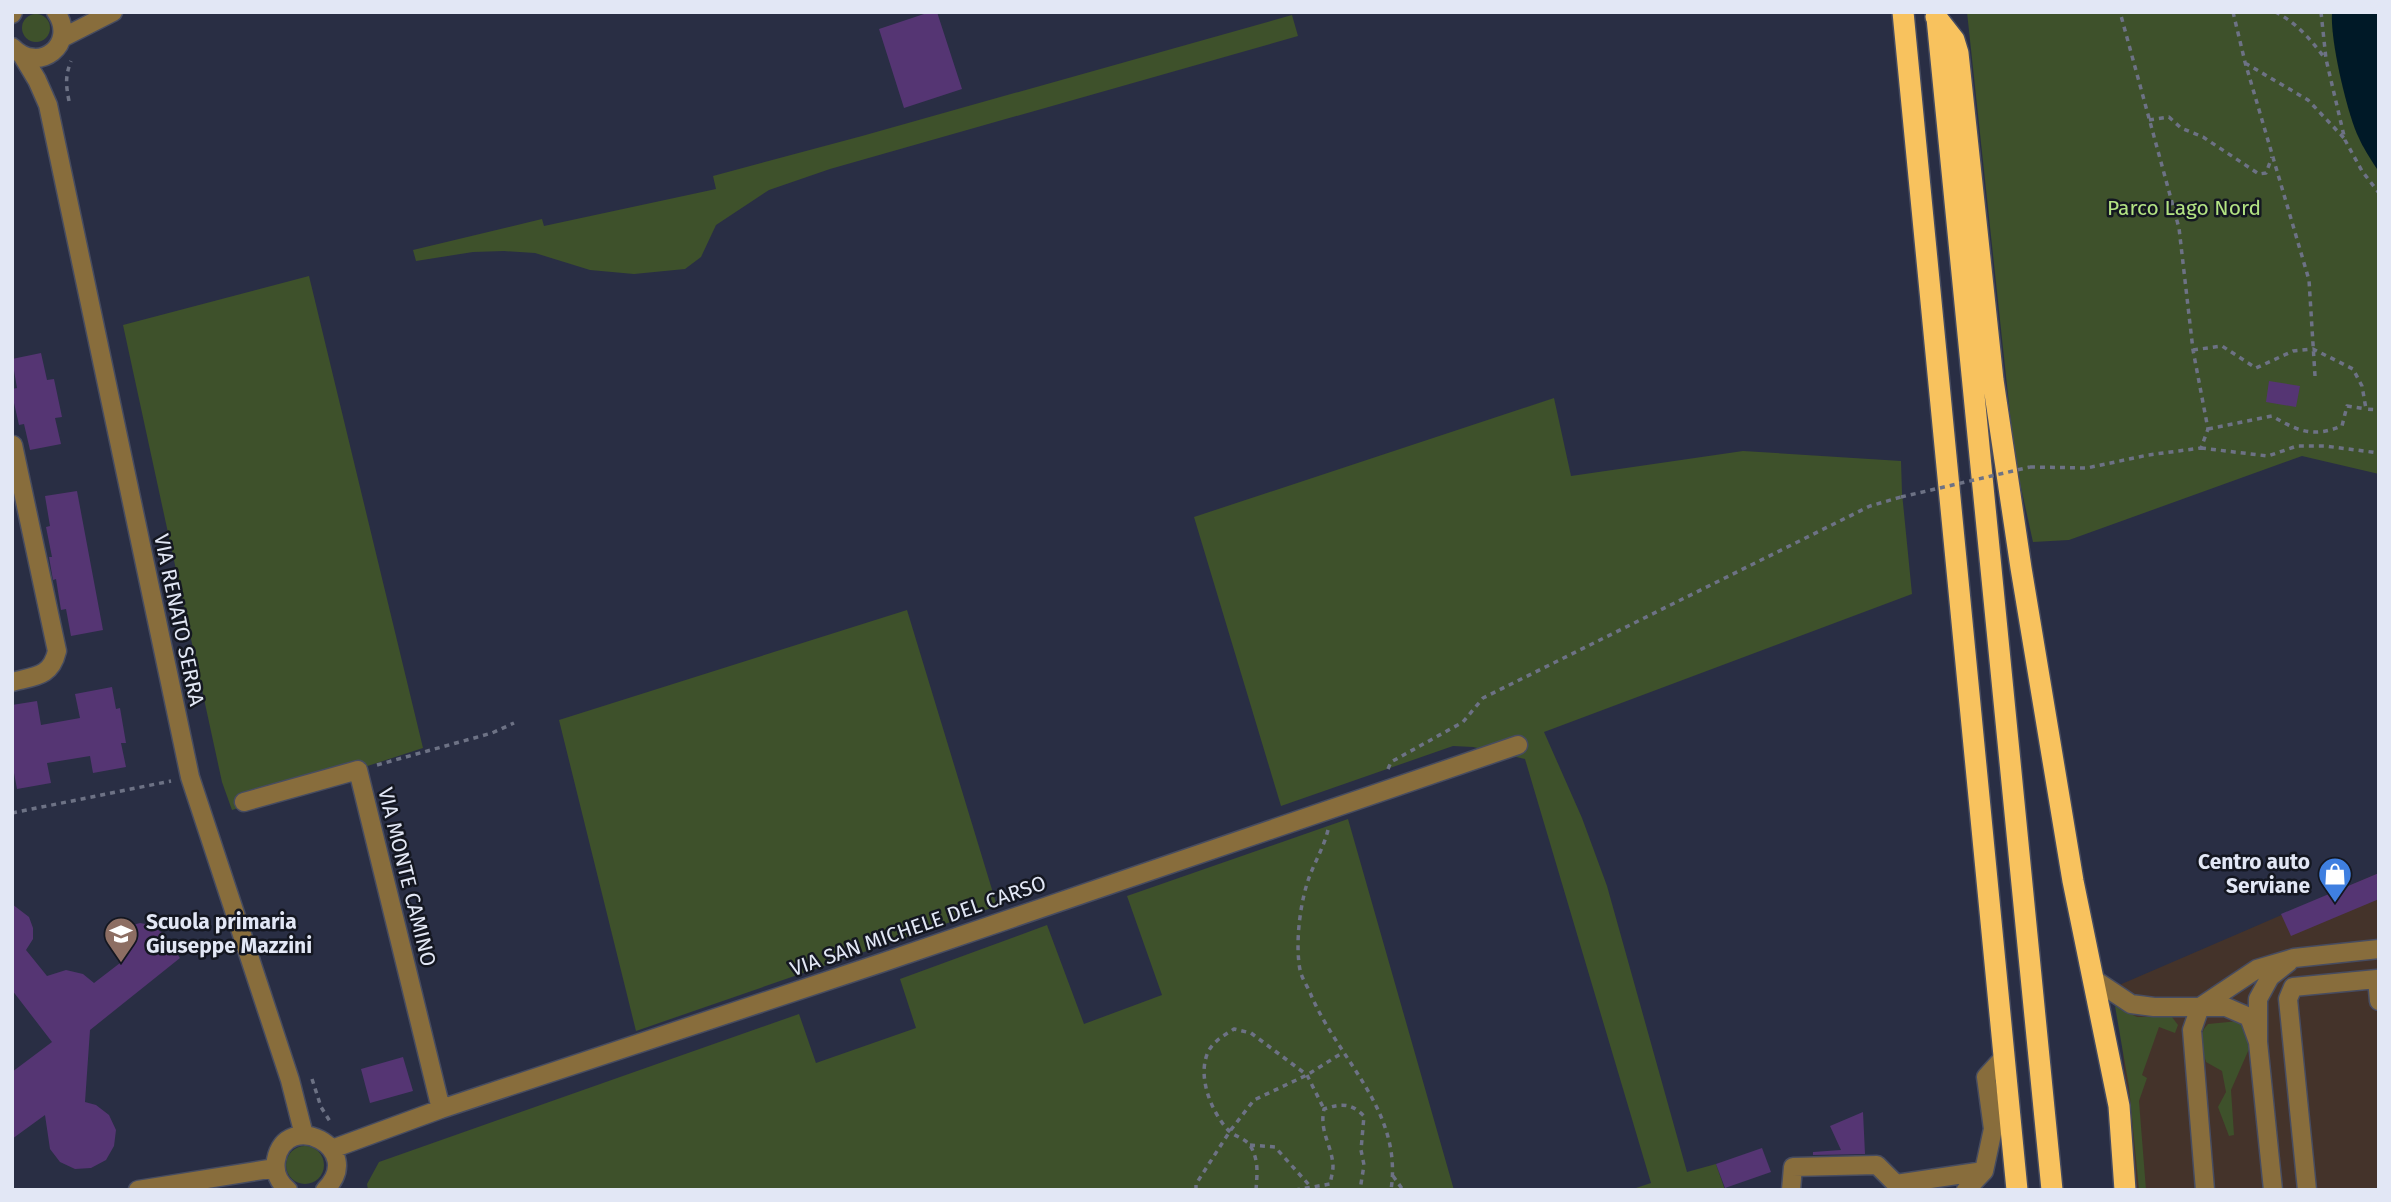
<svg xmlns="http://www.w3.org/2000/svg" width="2391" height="1202" font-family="'Fira Sans',sans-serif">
<rect width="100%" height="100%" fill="#292e44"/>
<path fill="#44332a" d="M2379,873V1190H2135L2117,986Z"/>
<path fill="#3e512b" d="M1967,12H2379V474L2302,456L2069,540L2033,542L2015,460Z
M22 28a14 14 0 1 1 28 0a14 14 0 1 1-28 0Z
M1292,15L1298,36L830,169L769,190L716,225L701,257L685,269L634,274L590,270L535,253L504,251L473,252L416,261L413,250L542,219L544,226L716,189L713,176L862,136Z
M309,276L423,748L232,810L222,782L123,325Z
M1554,398L1571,476L1743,451L1901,461L1902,493L1912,594L1544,732L1582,818L1607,886L1687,1172L1716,1164L1725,1190H1630L1651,1183L1525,759L1473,747L1453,746L1281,806L1194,517Z
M907,610L997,906L636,1031L559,720Z
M1348,819L1454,1190H368L367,1184L379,1162L799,1014L816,1063L916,1028L900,979L1047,925L1084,1024L1162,995L1127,896Z
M2115,1006L2137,1017H2172L2178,1025L2175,1033L2159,1027L2142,1075L2147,1078L2139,1101L2146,1190H2139L2129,1087Z
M2239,1021L2246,1026L2249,1049L2231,1090L2234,1135L2229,1136L2218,1107L2226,1092L2222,1071L2206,1062C2202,1049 2197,1035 2208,1024Z
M286 1165a19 19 0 1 1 38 0a19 19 0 1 1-38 0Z"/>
<path fill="#001927" d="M2332,12H2379V172C2371,160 2363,148 2357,134C2346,108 2330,40 2332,12Z"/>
<path fill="#553573" d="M930,12H937L962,89L904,108L879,29Z
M41,353L47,380L54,379L62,417L55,418L61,444L30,450L24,424L19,425L12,394V389L17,388L12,359Z
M2269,381L2300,386L2296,407L2266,402Z
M77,491L103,630L71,636L66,609L61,610L56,579L53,580L49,557H52L46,527L50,526L45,496Z
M112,687L116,709L120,708L126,743H121L126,767L93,773L90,756L47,763L51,783L17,789L12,762V705L37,701L41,725L80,718L75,694Z
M2379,873V899L2291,936L2281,914Z
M12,904L29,917L33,928V939L26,950L47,976L66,970L83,974L94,983L120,963L117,945L120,934L129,926L140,923L151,925L161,932L180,958L90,1030L85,1102L96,1105L109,1115L116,1130L114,1146L106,1160L91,1168L75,1169L60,1162L50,1149L45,1115L12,1139V1072L52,1042L12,990Z
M403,1057L413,1091L370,1103L361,1069Z
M1863,1112L1865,1154L1813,1155V1152L1841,1150L1830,1126Z
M1762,1148L1771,1172L1725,1188L1716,1164Z"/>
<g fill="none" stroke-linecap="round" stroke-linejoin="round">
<g stroke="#474c60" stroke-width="21">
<path id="minor" d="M12,14L13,12
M62,38L113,12
M12,47C39,75 78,44 56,12
M22,55L37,80L48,105L190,777L290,1080L304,1135
M12,682C35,676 51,677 57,651L13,445
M244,802L358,770L441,1109
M2092,978L2131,1004L2154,1007H2200L2257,969L2294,958L2379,949
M332,1149L441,1109L881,963L1518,745
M138,1190L275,1168
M288,1190C279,1183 274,1172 276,1160C286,1108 367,1148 325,1190
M1791,1190L1793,1167L1877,1165L1896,1184
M1897,1190L1896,1184L1984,1171
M1966,1190L1984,1171L1993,1129L1986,1077L2004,1057
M2205,1190L2192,1030L2200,1007H2226L2249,1017L2258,1042
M2273,1190L2258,1042V999L2270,977L2289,962
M2307,1190L2288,999L2293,987L2377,979L2379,1001"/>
</g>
<g stroke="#474c60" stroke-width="24">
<path id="highway" d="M1903,12L2017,1190
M1936,17L1954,40L1958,53L1993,380L2021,568L2073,881L2119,1106L2125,1190
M1937,18L2052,1190"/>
</g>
<path stroke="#6d7285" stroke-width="3.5" stroke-dasharray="5 5" stroke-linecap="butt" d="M2233,12L2245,62L2309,280L2315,376
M2275,12C2296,22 2310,39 2324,57
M2321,12L2326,59L2345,140L2362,171L2379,193
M2245,63L2308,100L2344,138
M69,101C66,86 65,76 71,61
M2149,120L2169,117L2181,128L2203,137L2259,174L2266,173L2272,157
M2193,350L2222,346L2256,368L2293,351L2313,349L2353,369L2362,386L2366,409L2379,410
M2208,429L2272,416C2298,431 2312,438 2342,426L2347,406L2366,409
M2201,448L2268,456L2297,446H2325L2379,453
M2030,467L2087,468L2148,455L2201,448L2208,429L2193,350L2179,228L2120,12
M377,765L492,733L514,723
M1388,769L1391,762L1463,722L1483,698L1870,506L1901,497
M12,813L171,781
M1328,830C1324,846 1316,860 1310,875C1300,901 1295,943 1300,970C1302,979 1308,987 1311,995C1340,1062 1403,1111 1391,1190
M312,1079L321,1107L331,1123
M1250,1145L1275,1147L1310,1186
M1393,1176L1403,1190
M1196,1190V1184L1230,1131L1254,1100L1307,1075L1342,1053
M1256,1190C1257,1175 1259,1161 1251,1147C1247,1139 1236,1137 1229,1131C1211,1112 1196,1075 1209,1050C1215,1040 1225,1035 1234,1029L1251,1033L1307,1075L1324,1109
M1295,1190L1330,1184C1331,1178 1333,1172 1333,1166C1332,1145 1319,1132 1324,1109C1342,1103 1351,1103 1364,1116L1361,1150L1364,1165L1360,1190"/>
<use href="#minor" stroke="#886d3c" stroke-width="18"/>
<use href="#highway" stroke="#f8c25e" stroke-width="21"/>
<path stroke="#6d7285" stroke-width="3.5" stroke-dasharray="5 5" stroke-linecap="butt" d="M1901,497L2030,467"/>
</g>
<defs>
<g id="shop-pin" transform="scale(1.75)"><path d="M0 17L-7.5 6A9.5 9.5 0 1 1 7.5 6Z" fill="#3f7fe0" stroke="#141721"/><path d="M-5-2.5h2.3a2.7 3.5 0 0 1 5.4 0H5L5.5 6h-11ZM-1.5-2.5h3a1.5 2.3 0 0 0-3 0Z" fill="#fff"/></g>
<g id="school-pin" transform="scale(1.75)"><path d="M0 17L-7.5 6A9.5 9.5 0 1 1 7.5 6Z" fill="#8d6e63" stroke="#141721"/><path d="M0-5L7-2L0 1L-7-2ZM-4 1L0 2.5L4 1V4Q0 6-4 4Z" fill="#fff"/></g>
</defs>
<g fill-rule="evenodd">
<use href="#shop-pin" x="2335" y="874"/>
<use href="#school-pin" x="121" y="934"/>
</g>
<g text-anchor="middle" stroke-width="5" stroke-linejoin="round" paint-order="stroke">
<g font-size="21" fill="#b3e383" stroke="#141721">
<text x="2184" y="215">Parco Lago Nord</text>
</g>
<g font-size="21" fill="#e2e7f5" stroke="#141721">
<text transform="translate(179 620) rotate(78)" y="7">VIA RENATO SERRA</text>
<text transform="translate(407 877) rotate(76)" y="7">VIA MONTE CAMINO</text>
<text transform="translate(918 926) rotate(-19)" y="7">VIA SAN MICHELE DEL CARSO</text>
</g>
<g font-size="21" font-weight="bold" fill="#e2e7f5" stroke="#141721" text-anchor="end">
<text x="2310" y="869">Centro auto<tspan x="2310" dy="24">Serviane</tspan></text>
<text x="146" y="929" text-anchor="start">Scuola primaria<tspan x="146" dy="24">Giuseppe Mazzini</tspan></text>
</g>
</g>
<rect width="2391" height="1202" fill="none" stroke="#e2e7f5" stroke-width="28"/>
</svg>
